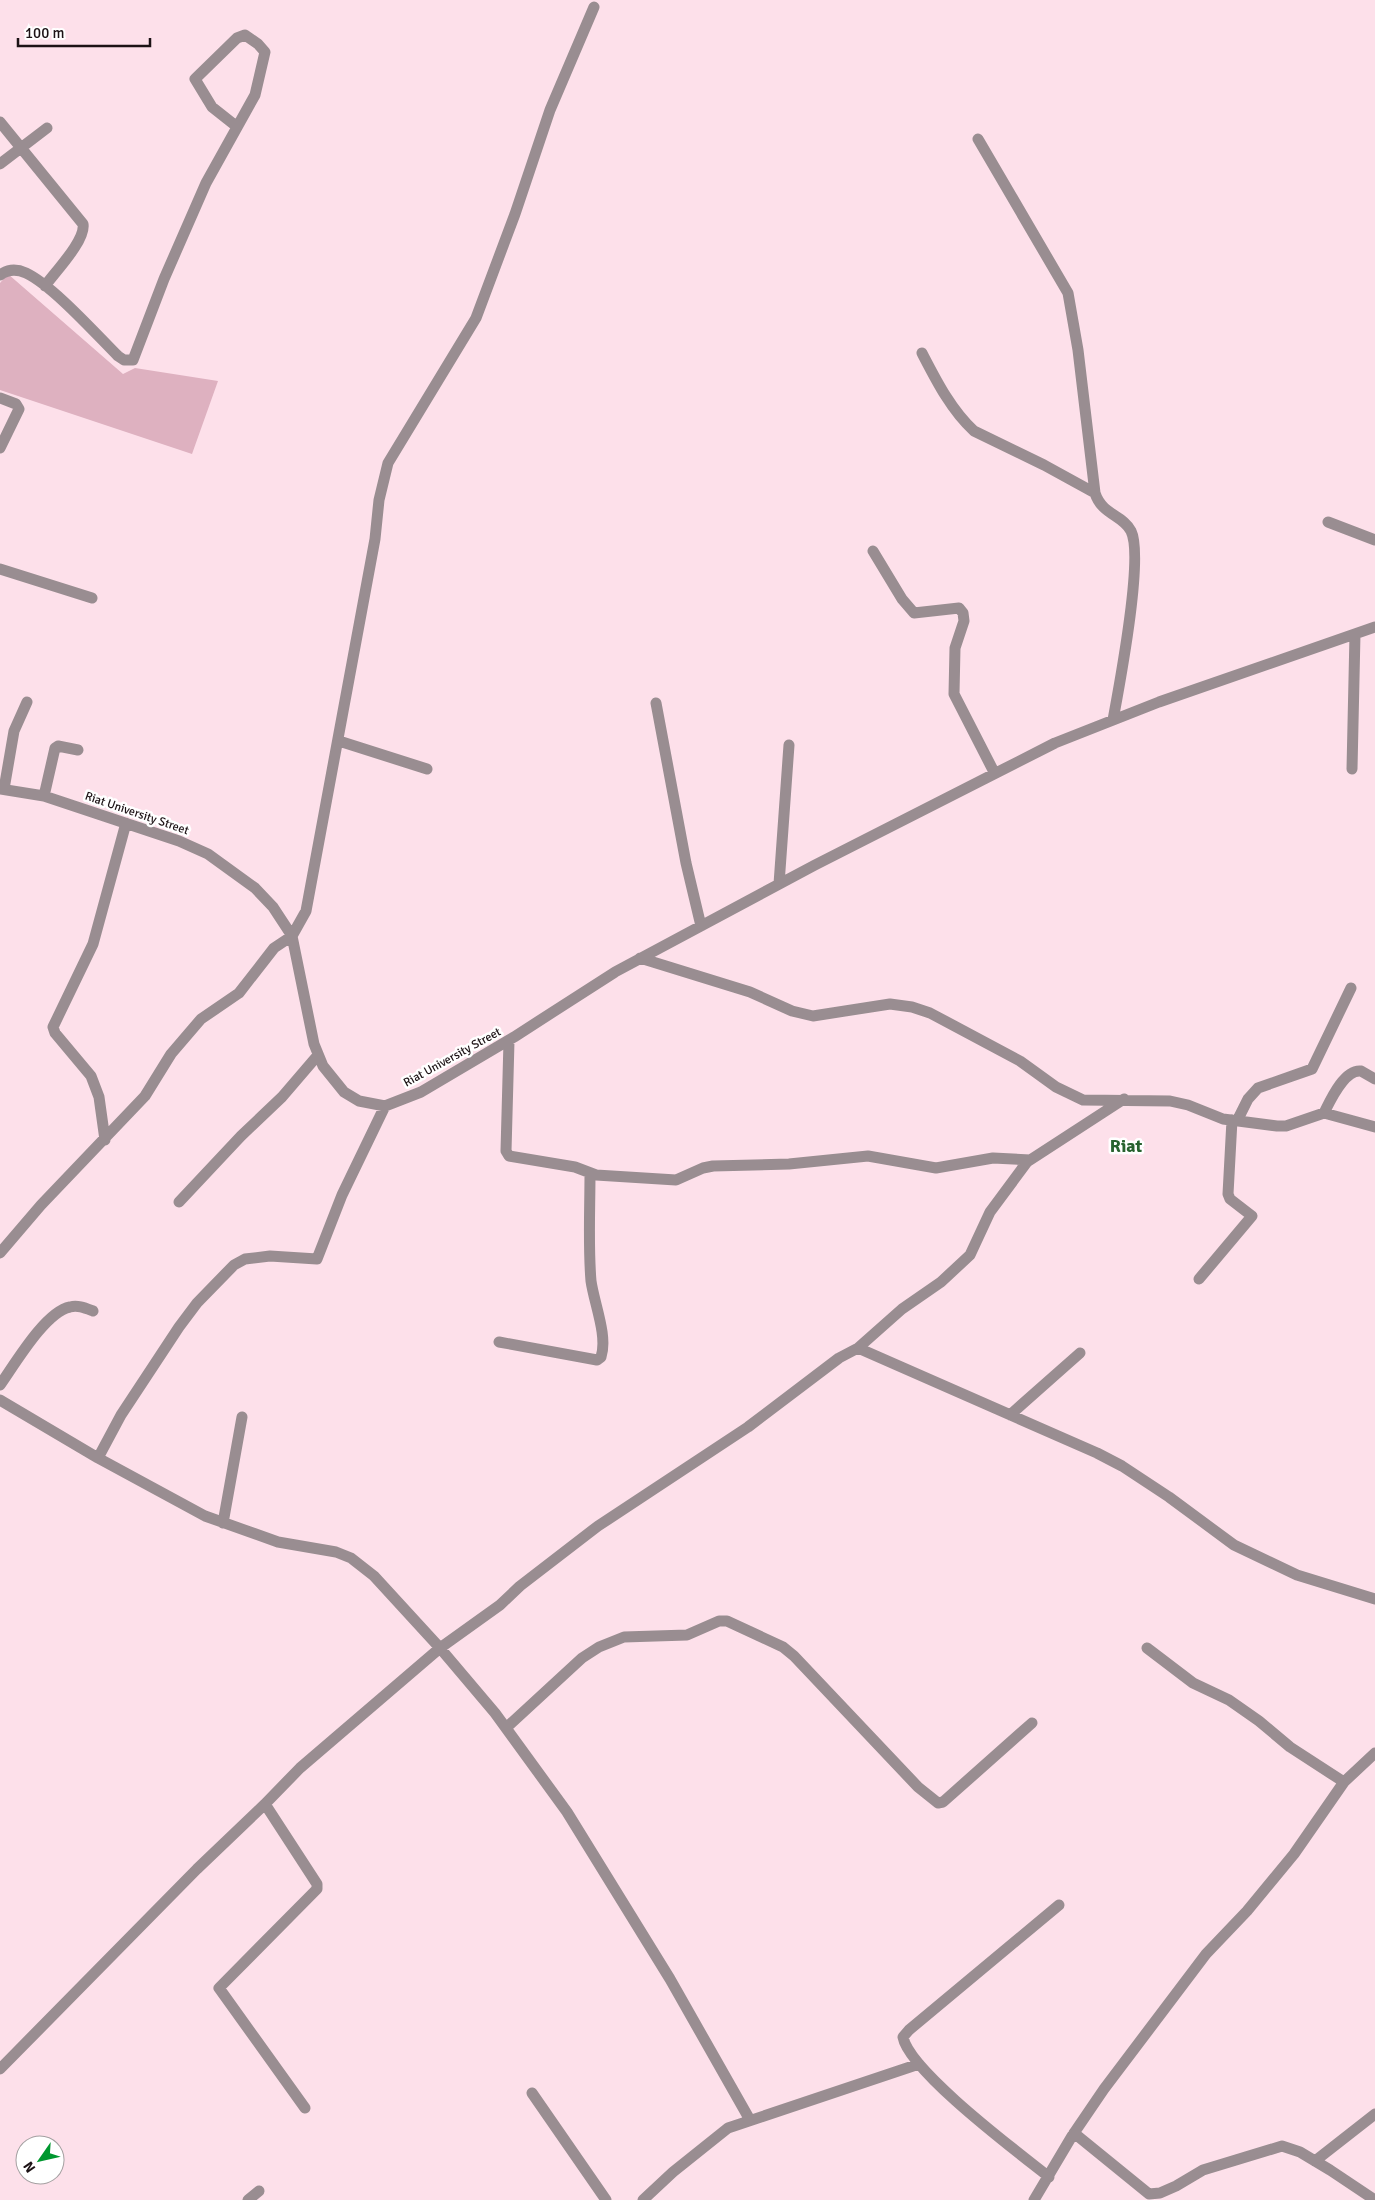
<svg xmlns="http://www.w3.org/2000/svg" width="1375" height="2200" font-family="Signika,sans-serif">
<rect width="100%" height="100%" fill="#fde0ea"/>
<path fill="#deb1c0" d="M8,274L123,374L135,368L218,381L192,454L0,390V283Z"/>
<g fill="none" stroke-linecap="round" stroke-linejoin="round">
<path stroke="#998d91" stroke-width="11" d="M0,122L83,224C86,240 55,272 45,286
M978,139L1068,293L1078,350L1095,493C1102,515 1123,515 1131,531C1144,557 1119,687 1113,720
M0,164L47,128
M0,275C8,269 17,269 26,273C52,285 96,334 118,356L124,360H133L164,279L206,183L255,95L265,52L258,44L245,35L237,38L195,79L212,107L236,126
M922,353C936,380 951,410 974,431L1044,465L1095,493
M0,398L16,404L19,409L0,448
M1328,522L1375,540
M873,551L902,599L914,613L959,608L963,613L964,621L955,648L954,694L994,772
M0,569L92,598
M656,703L686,863L701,926
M339,741L427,769
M1352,769L1355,634
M0,789L44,796L179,841L208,854L255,888L273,907L292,936L314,1044L323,1066L344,1092L359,1101L385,1106L421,1092L514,1037L615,972L815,865L1055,743L1159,702L1375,627
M4,789L14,731L27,702
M44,796L55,748L58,746L78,750
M779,884L789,745
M640,958L750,992L792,1011L813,1016L890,1004L912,1007L930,1013L1020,1061L1056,1087L1083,1100L1170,1101L1188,1105L1223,1119L1277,1126H1286L1324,1113L1375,1127
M509,1041L506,1151L509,1156L575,1167L596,1175L676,1180L703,1168L713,1166L789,1164L868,1156L936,1168L993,1158L1030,1160
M1324,1113C1330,1101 1344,1069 1361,1071L1375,1079
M1237,1121L1248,1099L1258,1088L1312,1069L1351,988
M105,1140L99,1097L91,1076L55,1033L53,1027L93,944L126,823
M179,1202L241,1136L282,1097L318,1055
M0,1253L41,1205L145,1096L171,1054L201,1019L239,993L274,948L292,936L306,911L375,539L379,500L388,463L476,318L515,214L550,110L594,7
M1199,1279L1252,1216L1230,1199L1228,1194L1232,1120
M499,1342L597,1360L601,1357C608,1336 594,1303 591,1281C588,1246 590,1209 590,1173
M858,1348L1097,1453L1122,1466L1169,1497L1234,1545L1297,1575L1375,1599
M0,1385C15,1364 45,1312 70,1307C78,1305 85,1308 93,1311
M0,1400L98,1458L205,1516L278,1542L336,1552L351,1558L374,1576L440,1648L495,1713L567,1812L670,1979L750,2120
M1010,1415L1080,1353
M98,1458L121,1415L179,1327L197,1303L234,1265L245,1259L270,1256L317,1259L342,1195L385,1106
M223,1523L242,1417
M1147,1648L1193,1683L1229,1700L1259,1721L1290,1747L1344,1782
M506,1728L582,1658L599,1647L624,1637L687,1635L719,1621H727L783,1647L794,1656L918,1787L938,1803L943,1802L1032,1723
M265,1804L317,1884V1889L219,1988L305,2108
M0,2069L197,1869L265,1804L300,1768L440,1648L500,1605L520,1586L598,1526L748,1427L839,1358L858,1348L902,1309L941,1282L970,1255L990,1212L1027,1162L1124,1099
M532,2093L606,2200
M1074,2133L1149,2194L1160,2193L1176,2186L1203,2170L1282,2146L1300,2152L1330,2170L1375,2200
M1315,2161L1375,2114
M1049,2177C1019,2153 909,2071 903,2037L909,2030L1059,1905
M248,2200L259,2191
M643,2200L673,2172L728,2128L919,2064
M1034,2200L1072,2136L1104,2089L1206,1954L1247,1911L1294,1854L1344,1782L1375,1753"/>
</g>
<g text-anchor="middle" stroke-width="5" stroke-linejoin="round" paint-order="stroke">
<g font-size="12" fill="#1c1215" stroke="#fff">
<text transform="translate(137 813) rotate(19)" y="4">Riat University Street</text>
<text transform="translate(452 1057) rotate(-29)" y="4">Riat University Street</text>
</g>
<g font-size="18" font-weight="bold" fill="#28622f" stroke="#fff">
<text x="1126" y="1152">Riat</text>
</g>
</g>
<g transform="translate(40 2160) rotate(236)"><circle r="24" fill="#ffffff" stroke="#a4a0a1"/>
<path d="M0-4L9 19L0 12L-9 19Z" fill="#00972f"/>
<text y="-8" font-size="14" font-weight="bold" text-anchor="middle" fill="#1c1215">N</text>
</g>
<path d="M18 38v8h132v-8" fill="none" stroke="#1c1215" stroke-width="2.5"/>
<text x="25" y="38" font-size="15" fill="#1c1215" stroke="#ffffff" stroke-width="4" paint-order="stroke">100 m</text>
</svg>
